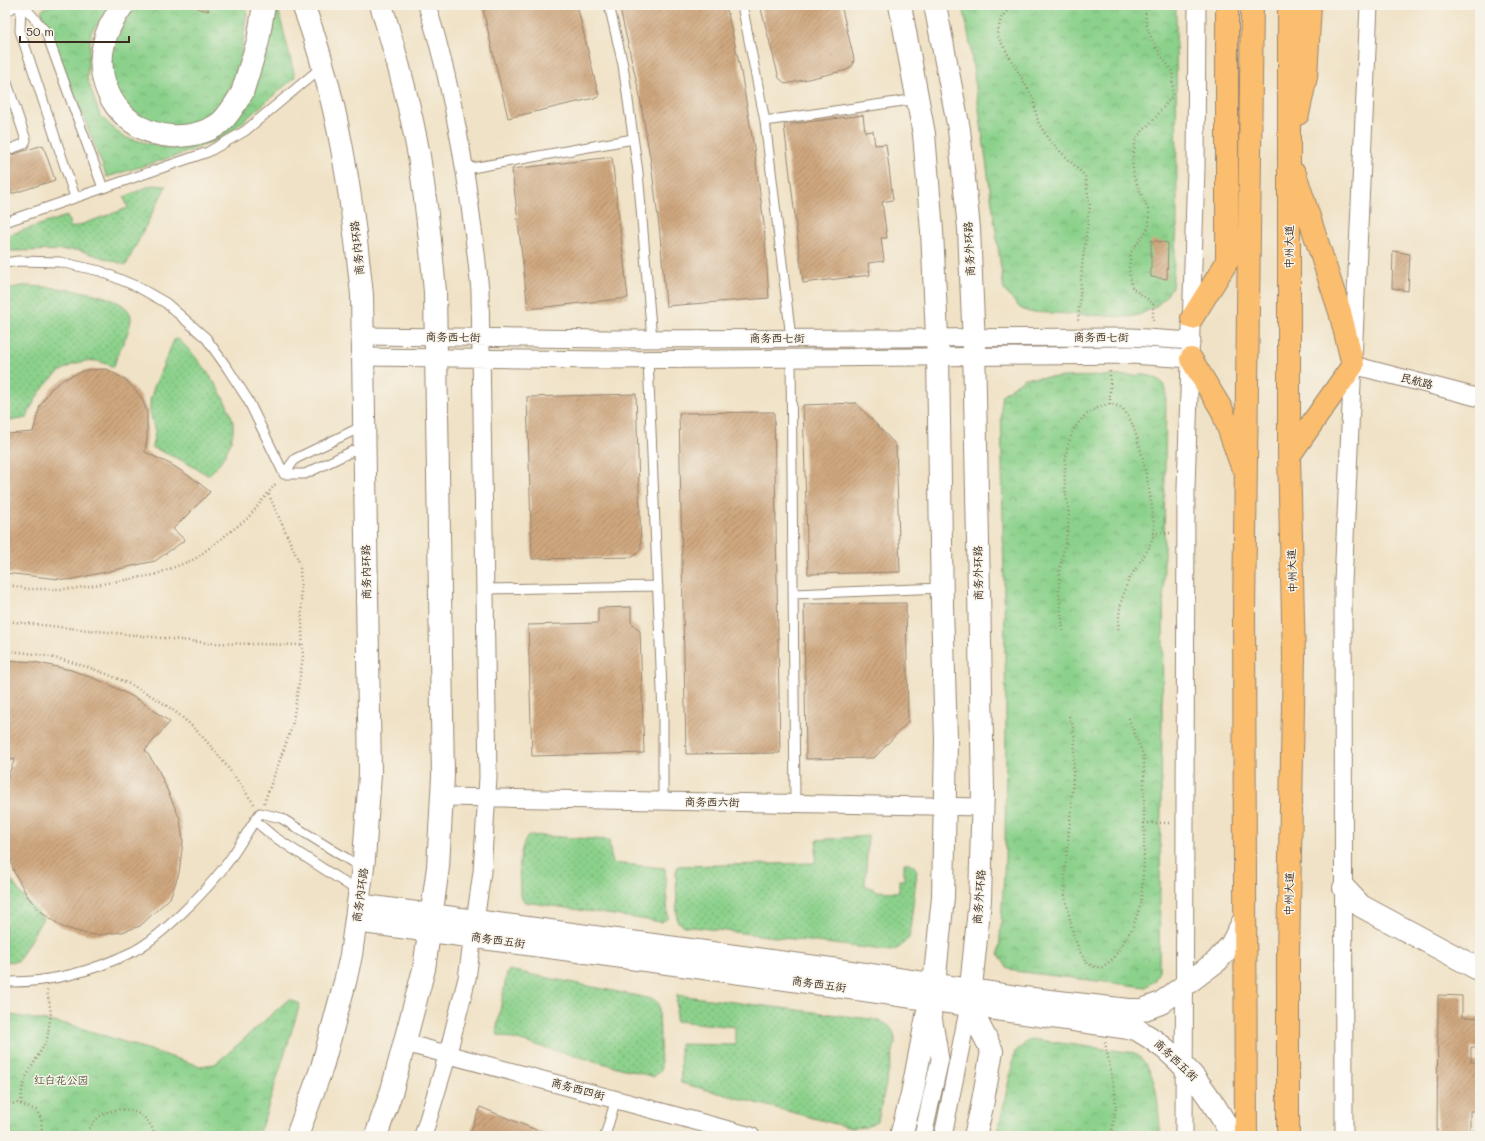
<svg xmlns="http://www.w3.org/2000/svg" width="1485" height="1141" font-family="Mali,'LXGW WenKai TC',sans-serif">
<defs>
<pattern id="grass-dots" width="8" height="8" patternUnits="userSpaceOnUse"><rect width="8" height="8" fill="#8bd18b"/><path d="M2 2h.1M6 6h.1" fill="none" stroke="#73aa71" stroke-width="1.8" stroke-linecap="round"/></pattern>
<pattern id="park-crowns" width="20" height="18" patternUnits="userSpaceOnUse"><rect width="20" height="18" fill="#8bd18b"/><path d="M2 6a3 3 0 1 1 6 0M12 15a3 3 0 1 1 6 0" fill="none" stroke="#73aa71"/></pattern>
<pattern id="building-hatch" width="6" height="6" patternUnits="userSpaceOnUse"><rect width="6" height="6" fill="#cfa77f"/><path d="M-1 1l2-2M0 6l6-6M5 7l2-2" fill="none" stroke="#a98867"/></pattern>
</defs>
<rect width="100%" height="100%" fill="#f7f3e8"/>
<filter id="ink" filterUnits="userSpaceOnUse"><feTurbulence type="fractalNoise" baseFrequency=".025" numOctaves="2"/><feDisplacementMap in="SourceGraphic" scale="8" xChannelSelector="R" yChannelSelector="G"/><feConvolveMatrix kernelMatrix="1 2 1 2 8 2 1 2 1" color-interpolation-filters="sRGB"/></filter>
<filter id="wash" filterUnits="userSpaceOnUse"><feTurbulence type="fractalNoise" baseFrequency=".012" numOctaves="4" result="noise"/><feDisplacementMap in="SourceGraphic" scale="16" xChannelSelector="R" yChannelSelector="G"/><feGaussianBlur stdDeviation="0.9" result="paint"/><feColorMatrix in="noise" values="0 0 0 0 0 0 0 0 0 0 0 0 0 0 0 0 0 1.4 0 .05"/><feComposite in="paint" operator="in"/></filter>
<g filter="url(#wash)">
<rect width="100%" height="100%" fill="#f0e2c6"/>
<path fill="url(#grass-dots)" stroke="#637e54" d="M152,185L166,186L126,265L79,250L5,251V236L67,216L71,228L128,208L124,197Z
M23,286C43,286 134,291 131,320C129,336 117,351 114,367C109,365 102,362 97,361C64,357 36,390 27,418L8,421L5,417V289Z
M178,339C198,357 224,392 232,418C238,437 222,464 208,475L183,461L152,447L155,432L150,411V401L154,387L174,340Z
M529,835L609,840L612,863L665,868L668,918L661,922L525,902L520,896C520,876 516,851 529,835Z
M868,836L865,885L877,891L899,892V880H904V863C911,862 914,865 917,871L909,938L899,948L891,951L684,926L677,921L676,871L678,866L815,863L817,840Z
M5,871L21,894L43,918L18,961L5,962Z
M509,970L653,999L658,1003L659,1008L661,1070L654,1077L498,1035L496,1032L507,973Z
M677,995L878,1020C891,1025 895,1031 895,1043L878,1120L866,1127L851,1128L681,1083L680,1044L735,1045V1027L676,1021Z"/>
<path fill="url(#park-crowns)" stroke="#637e54" d="M49,5H112L91,32L87,78L100,116L123,137L172,149L220,130L265,38L275,5H277L295,77L226,136L179,155L107,177L41,11Z
M134,5H248L240,63L219,109L204,124L174,130L136,117L120,101L111,77V46Z
M963,5H1176L1177,229L1172,287L1164,299L1155,307L1141,314L1129,317L1029,312L1020,308L1004,290L969,38Z
M1145,375C1157,377 1161,379 1166,390L1159,971L1154,981L1146,987L1014,971L1006,966L999,954L1005,858L1006,718L1001,399L1002,395L1025,378Z
M289,999L300,1004L264,1120L257,1136H5V1014L71,1025L200,1066L215,1064L226,1055Z
M1030,1039L1135,1053C1160,1071 1157,1108 1161,1136H997L1015,1052Z"/>
<g id="blocks">
<path fill="url(#building-hatch)" d="M195,5H206L209,11L199,9Z
M482,5H577L599,97L508,118Z
M619,5H726L741,72L754,148L764,224L769,298L666,306L660,234L651,163L639,92Z
M760,5H841L854,59L853,65L847,70L786,84L779,78Z
M863,115L865,132L873,131L875,145L886,144L893,200L882,202L887,238H881L884,261L868,263L870,275L803,283L784,125Z
M43,145L55,180L5,196V157Z
M612,157L628,298L528,309L512,169Z
M1151,240L1168,243L1167,279L1151,277Z
M1393,251L1410,254L1408,291L1392,288Z
M107,369L127,381L141,397L147,411V438L145,452L172,465L194,479L210,492L173,529L185,540L155,561L69,580L5,573V430L6,434L33,432L40,406L51,389L64,379L86,370Z
M636,394L641,548L633,557L532,559L527,397Z
M856,403L896,445L900,572L808,574L803,405Z
M774,412L780,753L686,754L679,413Z
M906,603L908,722L874,758L806,759L804,604Z
M631,607V622L640,631L644,753L532,756L528,625L598,623V608Z
M5,660L34,662L71,670L106,683L139,700L170,722L145,750L158,769L180,819L183,842L179,873L170,898L140,926L122,932L98,935L87,934L62,927L39,910L28,897L14,872L5,838V783L15,759L5,761Z
M1438,995L1462,996V1017L1480,1018V1048L1471,1047V1062H1480V1111H1470V1131H1480V1136H1437Z
M480,1107L551,1136H469Z"/>
</g>
</g>
<g filter="url(#ink)">
<use href="#blocks" fill-opacity="0" stroke="#968672" stroke-width="1"/>
<g fill="none" stroke-linecap="round" stroke-linejoin="round">
<g stroke="#968672" stroke-width="11">
<path id="service" d="M21,5L20,31L75,197
M23,5L46,32L103,188
M609,5L623,65L638,172L652,339
M742,5L765,121L791,338
M5,12L18,5
M5,77L26,140L24,144L5,151
M765,121L917,99
M466,169L633,139
M5,222L208,152L245,131L322,67
M5,263L18,261L60,262L100,271L138,287L166,303L206,338L228,369L248,400L284,474
M791,358L795,804
M648,360L663,714V801
M284,474L295,459L363,426
M284,474H305L363,446
M485,589L658,586
M793,594L942,588
M255,821L273,836L359,892
M5,982C50,983 94,971 134,951C162,936 205,892 225,866C238,849 248,830 260,813L281,818L362,868
M605,1136L616,1099"/>
</g>
<g stroke="#968672" stroke-width="19">
<path id="minor" d="M362,336L609,339L1131,337L1192,341
M362,357L609,360L1131,355L1191,359
M1353,365L1480,398
M442,797L982,807
M405,1043L751,1136
M423,1136L447,1057L467,978L482,872L488,777L480,290C470,193 456,98 427,5
M923,1136L940,1059L932,1010
M943,1136L969,1006
M1184,1136L1186,489L1196,168L1197,5
M1344,1136L1343,583L1369,5"/>
</g>
<g stroke="#968672" stroke-width="24">
<path id="tertiary" d="M900,5L924,134L932,231L938,357L942,606L946,739L943,897L935,975L912,1094L901,1136
M935,5L959,129L969,229L974,345L983,789L980,900L969,1006L992,1051L981,1111L975,1136
M242,93L258,41L264,5
M1344,888L1361,906L1480,970
M358,905L831,969L1024,998L1128,1010H1142L1161,1003L1217,961L1231,945L1245,918
M356,921L829,985L1136,1029C1181,1054 1209,1092 1232,1136
M297,1136L322,1067L345,982L351,955L364,859L370,774L362,295C352,197 338,98 303,5
M376,1136L392,1090L424,969L438,867L443,776L435,292C431,246 426,201 419,156C410,105 396,54 381,5"/>
</g>
<g stroke="#968672" stroke-width="24">
<path id="trunk" d="M1298,114L1306,77L1310,5
M1192,318L1227,262V5
M1191,359L1222,410L1241,464
M1289,456L1353,365L1340,312L1295,174
M1246,1136L1244,613L1252,5
M1288,1136V953L1294,658L1289,456V5"/>
</g>
<path stroke="#968672" stroke-width="2.5" stroke-dasharray="1 3" stroke-linecap="butt" d="M1012,5L1001,18L997,35L1033,98L1038,122L1049,140L1085,176L1090,206L1082,266L1078,323
M1146,5C1146,10 1145,16 1146,21C1148,38 1163,59 1173,72L1172,96L1156,117L1136,138L1132,161L1134,177L1149,212V227L1131,252L1129,269L1132,288L1153,303V323
M1110,371V404
M1153,533H1171
M5,584L28,589H72L154,575L195,559L248,518L277,482
M5,621L208,643L302,645
M1063,631C1061,610 1057,588 1060,568C1063,550 1069,532 1069,514C1068,504 1065,494 1065,484C1064,467 1066,443 1075,428C1081,418 1089,411 1100,407C1110,402 1119,404 1126,413C1140,431 1153,504 1154,527C1155,548 1134,566 1127,584C1120,600 1119,614 1118,631
M5,651C68,654 148,683 194,728C217,751 235,777 254,804
M1069,716L1072,723L1075,740L1071,811L1065,870V895L1073,934L1081,954L1087,963L1095,967H1102L1113,959L1133,927L1141,903L1144,859V757L1128,716
M264,803L292,727L303,657L300,564L268,493
M1144,823H1171
M1105,1042L1115,1094L1116,1107L1111,1136
M21,1104L22,1090L26,1077L47,1040L51,1013L47,990
M5,1105L17,1103L36,1110L41,1118L42,1136
M87,1136C96,1101 146,1100 155,1136"/>
<use href="#service" stroke="#fff" stroke-width="9"/>
<use href="#minor" stroke="#fff" stroke-width="17"/>
<use href="#tertiary" stroke="#fff" stroke-width="22"/>
<use href="#trunk" stroke="#fbbd6e" stroke-width="22"/>
<g stroke="#968672" stroke-width="24" stroke-linecap="butt">
<path id="tertiary-bridge" d="M123,5C115,16 107,29 104,43C92,89 125,133 171,136C187,137 207,133 220,123C229,115 236,103 242,93"/>
</g>
<use href="#tertiary-bridge" stroke="#fff" stroke-width="22"/>
</g>
</g>
<g text-anchor="middle" stroke-width="3" stroke-linejoin="round" paint-order="stroke">
<g font-size="11" fill="#3b2a1e" stroke="#f7f3e8">
<text transform="translate(1289 247) rotate(-90)" y="4">中州大道</text>
<text transform="translate(357 248) rotate(-96)" y="4">商务内环路</text>
<text transform="translate(969 249) rotate(-93)" y="4">商务外环路</text>
<text transform="translate(453 337) rotate(1)" y="4">商务西七街</text>
<text x="1101" y="341">商务西七街</text>
<text x="777" y="342">商务西七街</text>
<text transform="translate(1417 381) rotate(14)" y="4">民航路</text>
<text transform="translate(1292 571) rotate(-92)" y="4">中州大道</text>
<text transform="translate(366 572) rotate(-91)" y="4">商务内环路</text>
<text transform="translate(978 573) rotate(-91)" y="4">商务外环路</text>
<text transform="translate(712 802) rotate(1)" y="4">商务西六街</text>
<text transform="translate(1289 894) rotate(-89)" y="4">中州大道</text>
<text transform="translate(360 895) rotate(-82)" y="4">商务内环路</text>
<text transform="translate(979 897) rotate(-86)" y="4">商务外环路</text>
<text transform="translate(498 940) rotate(8)" y="4">商务西五街</text>
<text transform="translate(819 984) rotate(8)" y="4">商务西五街</text>
<text transform="translate(1176 1060) rotate(43)" y="4">商务西五街</text>
<text transform="translate(578 1089) rotate(15)" y="4">商务西四街</text>
</g>
<g font-size="11" fill="#4f5439" stroke="#f7f3e8">
<text x="61" y="1084">红白花公园</text>
</g>
</g>
<rect width="1485" height="1141" fill="none" stroke="#f7f3e8" stroke-width="20"/>
<path d="M20 36v6h109v-6" fill="none" stroke="#3b2a1e" stroke-width="2"/>
<text x="26" y="36" font-size="12" fill="#3b2a1e" stroke="#f7f3e8" stroke-width="3" paint-order="stroke">50 m</text>
</svg>
